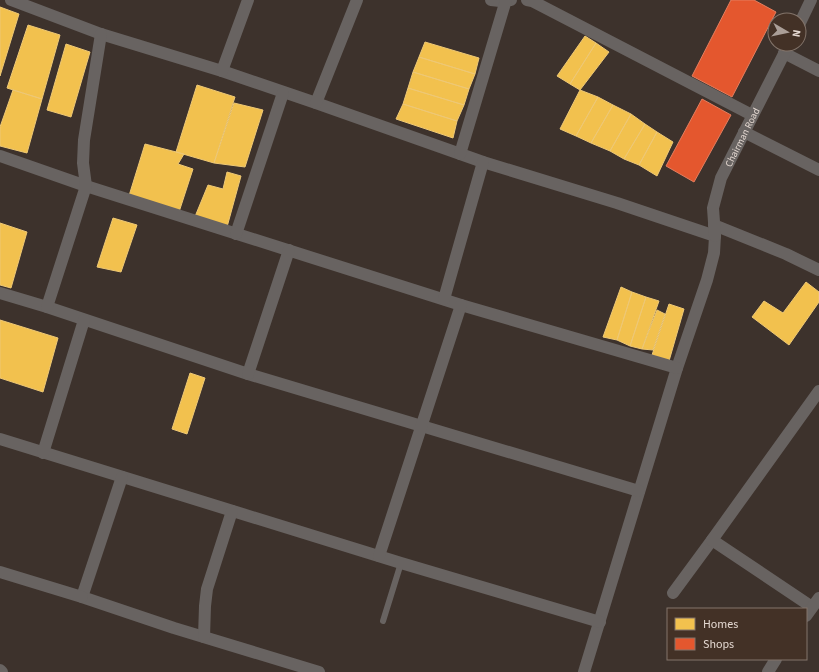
<svg xmlns="http://www.w3.org/2000/svg" width="819" height="672" font-family="'Source Sans 3',sans-serif">
<rect width="100%" height="100%" fill="#3d322c"/>
<path fill="#f2c14e" stroke="#eec875" d="M0,7L19,14L0,76Z
M28,25L60,35L42,99L7,88Z
M585,36L596,43L570,84L557,76Z
M425,42L479,58L475,74L419,57Z
M596,43L609,52L580,90L570,84Z
M66,44L90,52L71,117L47,110Z
M419,57L475,74L469,89L413,72Z
M413,72L469,89L464,105L408,88Z
M197,85L235,97L214,163L176,152Z
M408,88L464,105L457,121L403,104Z
M13,90L42,99L27,153L0,146V127Z
M580,90L598,97L576,136L560,129Z
M598,97L613,105L591,143L576,136Z
M234,103L263,110L245,167L214,163Z
M403,104L457,121L453,138L396,119Z
M613,105L631,114L610,151L591,143Z
M631,114L645,124L624,159L610,151Z
M645,124L657,132L639,165L624,159Z
M657,132L673,142L657,176L639,165Z
M145,144L184,154L178,164L193,169L179,212L128,199Z
M227,172L241,176L227,227L194,219L208,185L223,189Z
M113,218L137,225L121,272L97,267Z
M0,223L27,232L11,288L0,285Z
M806,282L819,292V302L789,345L752,317L764,301L783,313Z
M621,287L632,292L617,340L603,337Z
M632,292L646,297L630,346L617,340Z
M646,297L659,301L642,349L630,346Z
M669,304L684,309L669,361L652,355Z
M657,310L665,314L653,350L642,349Z
M0,320L58,338L43,392L0,378Z
M190,373L205,378L187,434L172,429Z"/>
<path fill="#e4572e" stroke="#e47e5f" d="M731,0H754L776,12L732,97L692,76Z
M702,99L731,115L694,182L666,166Z"/>
<g fill="none" stroke-linecap="round" stroke-linejoin="round">
<path stroke="#686361" stroke-width="6" d="M383,621L401,563"/>
<g stroke="#686361" stroke-width="12">
<path d="M11,0L101,34L222,71L316,103L483,162L617,203L715,236L714,253L707,280L677,368L584,672"/>
<path d="M491,0L500,1L511,0"/>
<path d="M527,0L532,1L752,115"/>
<path d="M799,25L811,0"/>
<path d="M784,53L819,71"/>
<path d="M222,71L248,0"/>
<path d="M316,103L357,0"/>
<path d="M744,132L819,170"/>
<path d="M460,154L506,0"/>
<path d="M0,156L86,186L461,305L677,368"/>
<path d="M714,225L786,254L819,270"/>
<path d="M236,234L283,93"/>
<path id="s1" d="M715,236L713,208L721,178L789,44"/>
<path d="M0,293L47,307L248,374L639,491"/>
<path d="M444,299L483,162"/>
<path d="M47,307L86,186L83,163L84,140L101,34"/>
<path d="M248,374L289,250"/>
<path d="M0,439L401,563L600,622"/>
<path d="M43,453L84,320"/>
<path d="M122,477L82,597L174,628L319,672"/>
<path d="M379,556L461,305"/>
<path d="M0,572L82,597"/>
<path d="M673,593L712,540"/>
<path d="M812,607L712,540L819,391"/>
<path d="M806,616L819,598"/>
<path d="M204,637L205,606L207,589L232,511"/>
<path d="M0,670L2,672"/>
<path d="M768,672L776,659"/>
</g>
</g>
<g text-anchor="middle" stroke-width="4" stroke-linejoin="round" paint-order="stroke">
<g font-size="10" fill="#e4d8d1" stroke="#433126">
<text dy="4" stroke="none"><textPath href="#s1" startOffset="105">Chairman Road</textPath></text>
</g>
</g>
<rect x="667" y="608" width="140" height="52" fill="#433126" stroke="#83746a"/>
<rect x="675" y="618" width="20" height="12" fill="#f2c14e" stroke="#83746a"/>
<text x="703" y="628" font-size="12" fill="#e4d8d1">Homes</text>
<rect x="675" y="638" width="20" height="12" fill="#e4572e" stroke="#83746a"/>
<text x="703" y="648" font-size="12" fill="#e4d8d1">Shops</text>
<g transform="translate(787 32) rotate(99)"><circle r="19" fill="#433126" stroke="#83746a"/>
<path d="M0-3L7 15L0 10L-7 15Z" fill="#aa9e97"/>
<text y="-6" font-size="11" font-weight="bold" text-anchor="middle" fill="#e4d8d1">N</text>
</g>
</svg>
